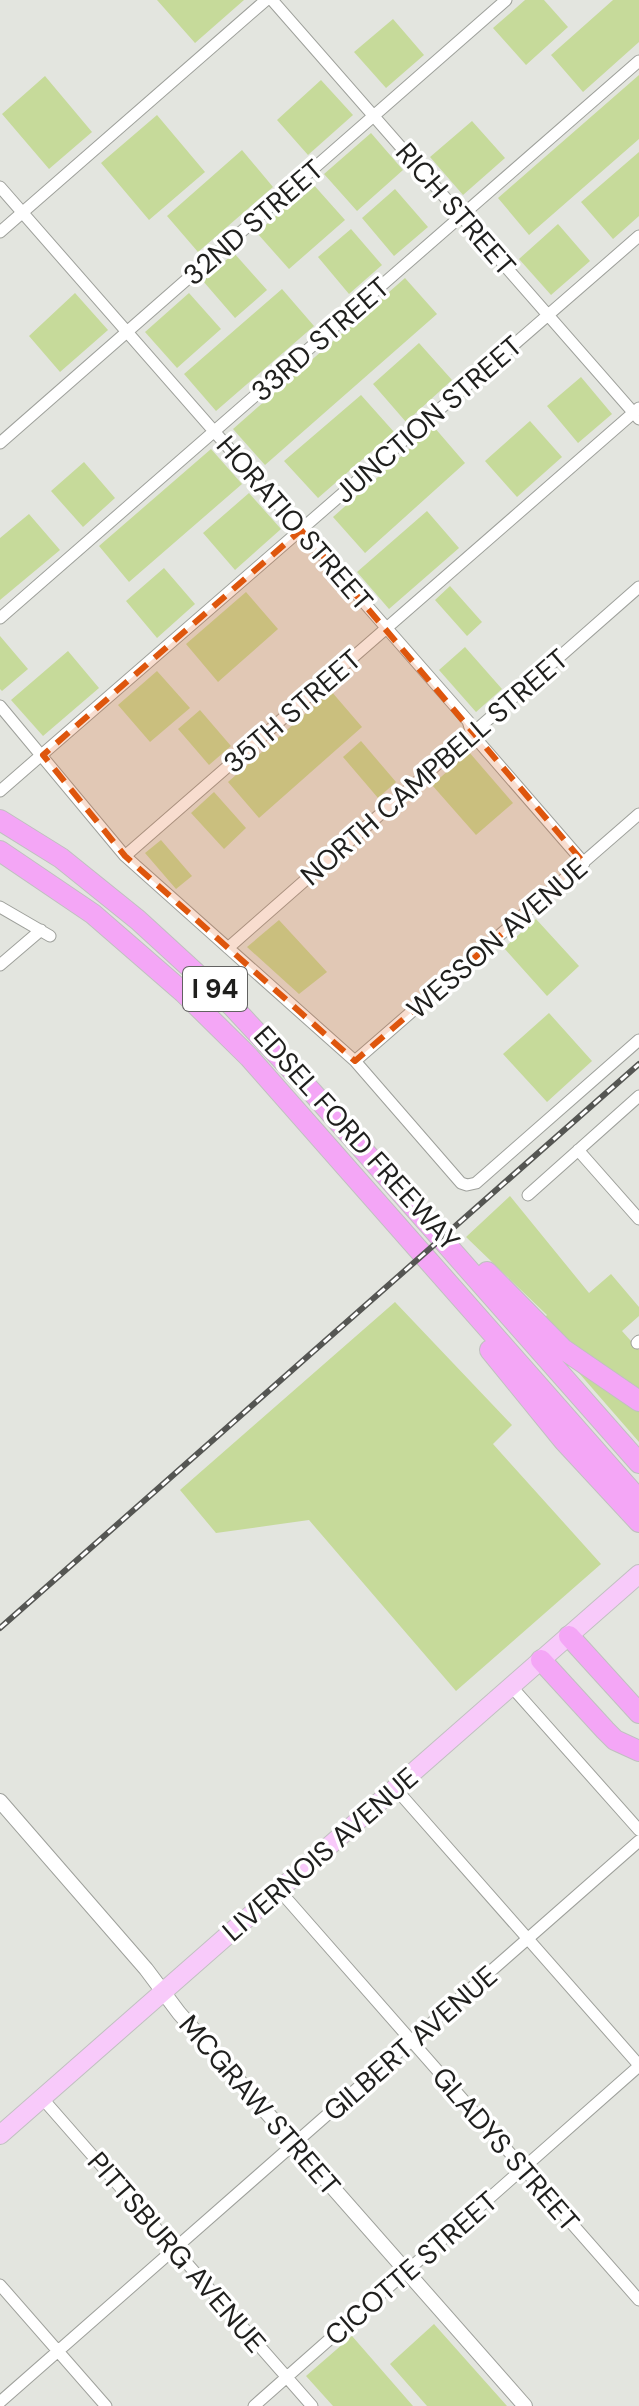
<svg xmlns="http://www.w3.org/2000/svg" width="639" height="2406" font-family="'DM Sans',sans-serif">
<rect width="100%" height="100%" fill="#e3e5df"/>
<path fill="#c6da9a" d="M157,0H244L195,43Z
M525,0H544L568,27L526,65L493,28Z
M613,0H639V42L583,92L551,55Z
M393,19L424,55L386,88L354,52Z
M639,75V139L529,235L498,198Z
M45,76L92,132L49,169L2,114Z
M321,80L353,115L308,155L277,120Z
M157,115L205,172L149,220L101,163Z
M472,121L505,158L463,195L430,157Z
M371,133L403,170L357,211L324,174Z
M242,150L273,187L198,252L167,216Z
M639,152V216L613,239L581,202Z
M312,183L345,220L289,269L257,233Z
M395,189L428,227L394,256L362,218Z
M558,224L590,261L551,295L519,259Z
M351,229L382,265L349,294L318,257Z
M234,253L267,290L235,318L203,281Z
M405,278L437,314L265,465L233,429Z
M282,289L314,326L216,411L184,374Z
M75,293L108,330L60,372L29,336Z
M189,293L221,329L177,368L145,332Z
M419,343L452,380L406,422L373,384Z
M581,377L612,414L578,443L547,406Z
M361,395L394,432L318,498L284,461Z
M530,421L562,457L517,497L485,461Z
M434,427L465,463L365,553L333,517Z
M211,449L242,484L129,582L99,546Z
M84,462L115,498L83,527L51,491Z
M249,493L281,529L235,570L203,533Z
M427,511L459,548L389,609L357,572Z
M29,514L60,550L0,600V538Z
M164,568L195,604L157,638L126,601Z
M450,586L482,622L467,636L435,600Z
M246,592L278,629L218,682L186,644Z
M0,636L28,669L2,691L0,689Z
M465,647L502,689L476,712L439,670Z
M68,651L99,688L43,736L11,700Z
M157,671L190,708L150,742L118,705Z
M331,691L362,727L259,818L228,782Z
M200,710L231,746L209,765L178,729Z
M361,741L396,782L378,798L343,757Z
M469,752L513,803L476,835L432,785Z
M214,792L246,828L224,849L191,813Z
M161,840L192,876L176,889L145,853Z
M536,919L579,966L547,996L504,948Z
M279,920L327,972L299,994L247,947Z
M549,1013L592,1061L547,1102L503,1054Z
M510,1196L589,1293L611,1274L639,1307V1316L622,1331L639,1350V1392L574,1348L544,1318L547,1315L466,1237Z
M395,1302L512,1425L493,1444L601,1564L456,1691L309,1520L216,1533L180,1490Z
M572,1365L639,1409V1442Z
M434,2324L507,2406H427L390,2364Z
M352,2336L413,2406H333L306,2376Z"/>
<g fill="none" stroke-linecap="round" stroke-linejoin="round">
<g stroke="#9ea09b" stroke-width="13">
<path id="minor" d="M272,0L639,419
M0,187L468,721L472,734L584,863
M0,232L266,0
M0,443L506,0
M0,618L639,61
M0,706L125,856L355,1061L461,1183L467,1185L476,1183L639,1040
M0,791L639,236
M125,856L639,408
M0,907L50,936
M228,948L639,587
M0,965L41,930
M355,1061L639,814
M578,1150L639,1219
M528,1195L639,1096
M637,1343L639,1341
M511,1686L639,1830
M395,1788L639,2065
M279,1890L639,2300
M42,2098L312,2406
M0,2285L106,2406
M0,2402L639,1841
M254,2406L639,2066"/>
</g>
<g stroke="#9ea09b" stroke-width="16">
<path id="tertiary" d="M0,1801L146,1969L179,2013L525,2406"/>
</g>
<g stroke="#c0c0c0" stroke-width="20">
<path id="primary" d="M0,2135L639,1574"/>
</g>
<g stroke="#c0c0c0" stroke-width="22">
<path id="motorway" d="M0,820L61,858L138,920L233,1007L313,1093L639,1463
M0,851L93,914L184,993L249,1057L639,1500
M487,1272L563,1349L639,1401
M490,1350L564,1441L639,1522
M569,1636L639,1713
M541,1660L605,1730L615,1740L639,1751"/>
</g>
<use href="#minor" stroke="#fff" stroke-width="11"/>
<use href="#tertiary" stroke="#fff" stroke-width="14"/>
<use href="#primary" stroke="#f8cafa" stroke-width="18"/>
<use href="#motorway" stroke="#f4a6f6" stroke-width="20"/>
<g stroke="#555653" stroke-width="6">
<path id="rail" d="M0,1628L639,1064"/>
</g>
<use href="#rail" stroke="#fff" stroke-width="3" stroke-dasharray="9" stroke-linecap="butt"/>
</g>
<path fill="#de560d" fill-opacity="0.2" stroke="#de560d" stroke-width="6" stroke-dasharray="16 10" stroke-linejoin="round" d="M301,530L584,863L355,1061L125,856L43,755Z"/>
<g text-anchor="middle" stroke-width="7" stroke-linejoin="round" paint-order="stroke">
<rect fill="#fff" stroke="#626261" stroke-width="2" x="183" y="967" width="64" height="44" rx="6"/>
<g font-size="26" font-weight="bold" fill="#1f1f1d">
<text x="215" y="998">I 94</text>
</g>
<g font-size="28" fill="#1f1f1d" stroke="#fff">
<text transform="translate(456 209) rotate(49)" y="10">RICH STREET</text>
<text transform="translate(253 222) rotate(-41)" y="10">32ND STREET</text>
<text transform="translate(320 339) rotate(-41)" y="10">33RD STREET</text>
<text transform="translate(428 419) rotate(-41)" y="10">JUNCTION STREET</text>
<text transform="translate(295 523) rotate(49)" y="10">HORATIO STREET</text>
<text transform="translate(292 711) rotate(-41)" y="10">35TH STREET</text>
<text transform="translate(434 767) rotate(-41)" y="10">NORTH CAMPBELL STREET</text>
<text transform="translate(497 938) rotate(-41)" y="10">WESSON AVENUE</text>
<text transform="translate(357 1138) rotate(48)" y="10">EDSEL FORD FREEWAY</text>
<text transform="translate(320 1854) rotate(-41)" y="10">LIVERNOIS AVENUE</text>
<text transform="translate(410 2043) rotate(-41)" y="10">GILBERT AVENUE</text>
<text transform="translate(260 2105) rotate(49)" y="10">MCGRAW STREET</text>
<text transform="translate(506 2149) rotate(49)" y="10">GLADYS STREET</text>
<text transform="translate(177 2252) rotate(49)" y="10">PITTSBURG AVENUE</text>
<text transform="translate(411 2268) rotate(-41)" y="10">CICOTTE STREET</text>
</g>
</g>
</svg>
